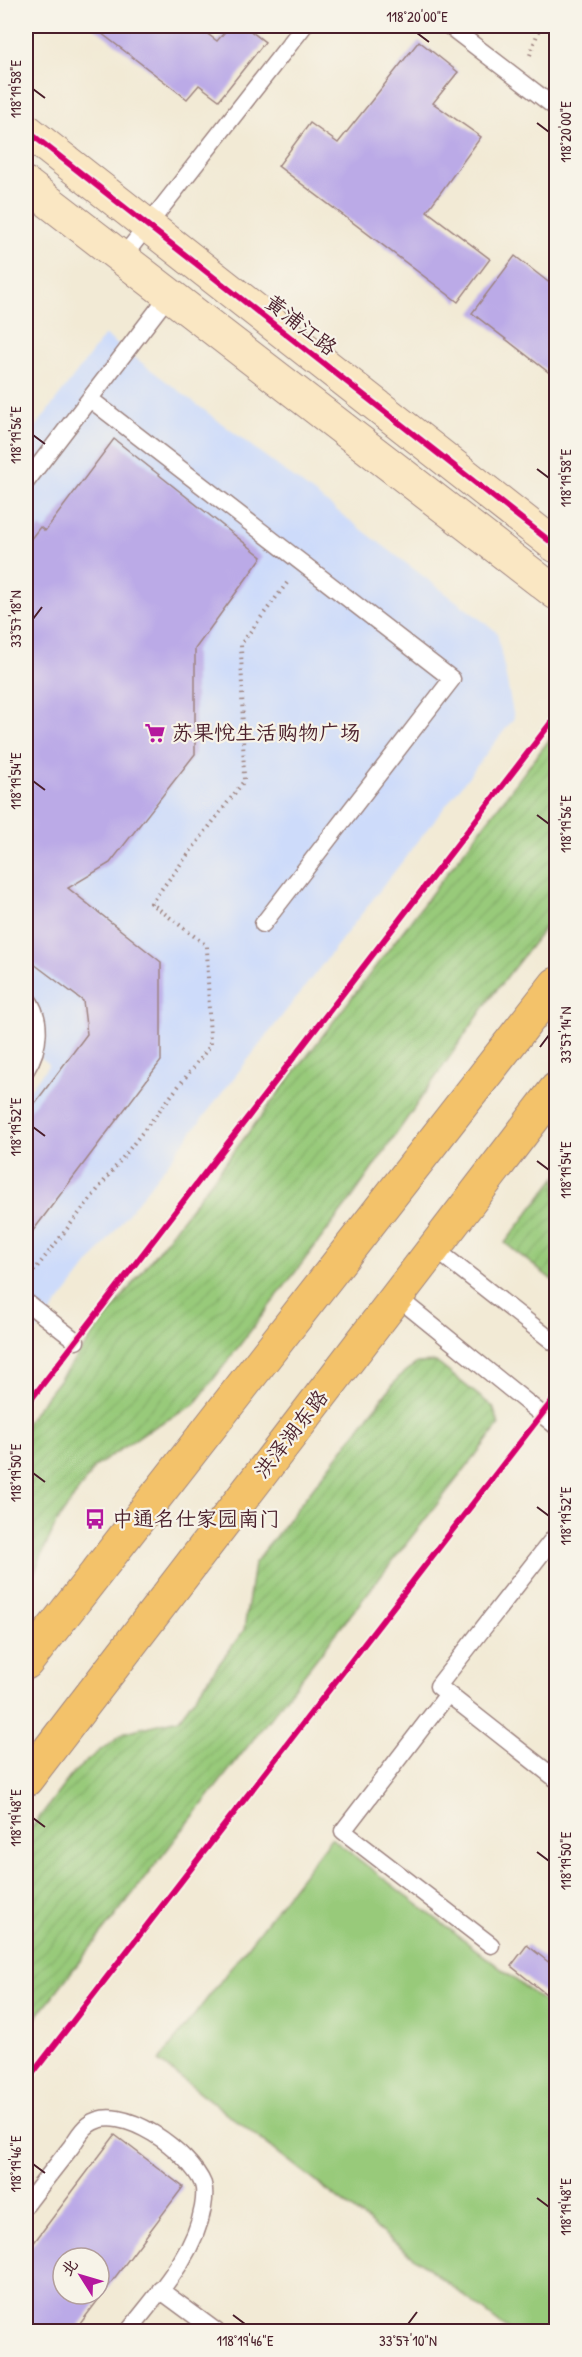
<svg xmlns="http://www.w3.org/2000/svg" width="582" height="2357" font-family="'Patrick Hand','LXGW WenKai TC',sans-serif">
<defs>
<pattern id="garden-furrows" width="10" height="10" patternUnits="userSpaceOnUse" patternTransform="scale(1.5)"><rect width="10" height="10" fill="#98ca7a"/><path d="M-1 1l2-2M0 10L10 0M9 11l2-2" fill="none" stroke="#84ad6a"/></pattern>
</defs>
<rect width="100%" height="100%" fill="#f7f3e8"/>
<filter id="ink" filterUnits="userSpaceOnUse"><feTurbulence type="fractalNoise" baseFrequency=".0167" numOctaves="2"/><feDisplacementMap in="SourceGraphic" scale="12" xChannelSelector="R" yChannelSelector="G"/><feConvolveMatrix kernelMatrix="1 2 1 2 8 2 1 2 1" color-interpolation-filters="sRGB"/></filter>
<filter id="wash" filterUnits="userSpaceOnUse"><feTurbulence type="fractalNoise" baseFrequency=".008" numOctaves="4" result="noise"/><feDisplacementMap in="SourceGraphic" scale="24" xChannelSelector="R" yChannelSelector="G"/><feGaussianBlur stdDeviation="1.35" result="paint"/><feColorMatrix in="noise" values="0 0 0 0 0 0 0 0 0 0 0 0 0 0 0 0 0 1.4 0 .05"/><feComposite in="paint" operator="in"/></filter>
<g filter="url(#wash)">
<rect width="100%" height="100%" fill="#f2ead5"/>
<path fill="#cddbfa" d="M105,335L497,632L514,718L36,1332L26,1323V1095L49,1064L26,1045V440Z"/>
<path fill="url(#garden-furrows)" stroke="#717452" stroke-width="1.5" d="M556,731V914L491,997L354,1195L194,1405L147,1431L95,1467L56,1523L26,1591V1423Z
M556,1177V1283L505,1243Z
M436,1362L493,1407L499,1425L26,2030V1835L73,1773L94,1755L125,1732L179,1719L244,1630L254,1564L398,1378L417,1363Z"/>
<path fill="#98ca7a" stroke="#717452" stroke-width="1.5" d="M331,1838L556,2011V2331H510L159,2061Z"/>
<g id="blocks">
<path fill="#bbaae7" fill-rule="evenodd" d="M92,26H197L217,41L230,26H244L265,42L219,100L199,85L187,99Z
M419,41L458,72L433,103L481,137L427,211L490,259L458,302L278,166L310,123L338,143Z
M515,256L556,288V378L472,313Z
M114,439L262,557L195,649V754L110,863L68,888L161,962V1061L26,1240V1134L31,1127L26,1124V1115L87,1034L83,1001L26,958V545L40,527L45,531Z
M527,1945L556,1968V2002L511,1966Z
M115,2135L183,2187L74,2332H26V2253ZM63,2258H99V2294H63Z"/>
</g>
</g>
<g filter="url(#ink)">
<use href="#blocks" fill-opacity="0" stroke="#9e8480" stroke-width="1.5"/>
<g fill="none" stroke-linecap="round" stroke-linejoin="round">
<g stroke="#9e8480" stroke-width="19">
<path id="lane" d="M449,26L556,108
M122,258L304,26
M90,399L452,679L263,924
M26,482L169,295
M26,997C43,1018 40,1048 26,1070
M434,1248L556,1344
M397,1297L556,1426
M26,1302L76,1341
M556,1535L438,1686L556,1779
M448,1694L343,1831L491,1945
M26,2205C41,2185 56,2166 71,2147C76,2140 81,2130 88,2125C121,2099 191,2154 203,2184C205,2190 204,2201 203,2207C195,2255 157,2294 128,2332
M160,2290L217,2332"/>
</g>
<g stroke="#9e8480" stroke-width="35">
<path id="secondary" d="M26,130L556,546
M26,184L556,593"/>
</g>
<g stroke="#9e8480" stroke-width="35">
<path id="primary" d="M26,1663L556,984
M26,1780L556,1089"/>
</g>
<path stroke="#9e8480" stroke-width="4" stroke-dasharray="1.5 4.5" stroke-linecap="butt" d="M530,55L540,26
M30,1276L210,1046L207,946L151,903L244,781L241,644L287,583"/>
<use href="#lane" stroke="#fff" stroke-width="16"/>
<use href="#secondary" stroke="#fae7c3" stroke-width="33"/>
<use href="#primary" stroke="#f3c26a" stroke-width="33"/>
<g stroke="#f7f3e8" stroke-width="10">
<path id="cycleway" d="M26,130L556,546
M26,1406L556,716
M26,2082L556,1396"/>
</g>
<use href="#cycleway" stroke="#d6006c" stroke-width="6"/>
</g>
</g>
<path fill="none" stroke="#4a1f2b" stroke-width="2" d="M417,33L429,42M33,89L45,98M537,123L549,132M33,435L45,444M537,469L549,478M33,619L42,607M33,781L45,790M537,815L549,824M540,1047L549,1035M33,1127L45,1136M537,1161L549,1170M33,1473L45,1482M537,1507L549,1516M33,1818L45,1827M537,1852L549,1861M33,2164L45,2173M537,2198L549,2207M233,2315L245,2324M408,2324L417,2312"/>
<defs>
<g id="supermarket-bare" transform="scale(1.62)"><path d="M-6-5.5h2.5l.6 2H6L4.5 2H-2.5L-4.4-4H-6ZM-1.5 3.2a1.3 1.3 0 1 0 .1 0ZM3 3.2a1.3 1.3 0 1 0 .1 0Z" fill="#b5179e" stroke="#f7f3e8" stroke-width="2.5" paint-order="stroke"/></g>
<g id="bus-bare" transform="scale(1.62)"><path d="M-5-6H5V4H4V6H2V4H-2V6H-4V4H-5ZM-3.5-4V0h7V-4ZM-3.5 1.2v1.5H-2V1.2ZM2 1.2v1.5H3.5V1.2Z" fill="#b5179e" stroke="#f7f3e8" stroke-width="2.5" paint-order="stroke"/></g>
</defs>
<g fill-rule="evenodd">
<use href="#supermarket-bare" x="155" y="733"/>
<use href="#bus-bare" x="95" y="1519"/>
</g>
<g text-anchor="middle" stroke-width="4.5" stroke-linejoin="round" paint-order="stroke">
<g font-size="21" fill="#4a1f2b" stroke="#f7f3e8">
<text transform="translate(301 325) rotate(38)" y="7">黄浦江路</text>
<text transform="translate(291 1434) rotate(-52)" y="7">洪泽湖东路</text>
</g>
<g font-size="21" fill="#4a1f2b" stroke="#f7f3e8" text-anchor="start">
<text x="172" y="740">苏果悦生活购物广场</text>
<text x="112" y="1526">中通名仕家园南门</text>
</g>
</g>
<rect width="582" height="2357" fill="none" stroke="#f7f3e8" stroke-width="66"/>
<g transform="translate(81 2276) rotate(307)"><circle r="28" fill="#f7f3e8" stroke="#b29e9c" stroke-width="1.5"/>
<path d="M0-4.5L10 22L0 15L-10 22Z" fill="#b5179e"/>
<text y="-9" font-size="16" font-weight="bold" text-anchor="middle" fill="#4a1f2b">北</text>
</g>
<rect x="33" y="33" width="516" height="2291" fill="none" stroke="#4a1f2b" stroke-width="2"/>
<g font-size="15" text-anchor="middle" fill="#4a1f2b">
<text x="417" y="22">118°20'00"E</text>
<text transform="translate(16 89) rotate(-90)" y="5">118°19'58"E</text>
<text transform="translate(566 132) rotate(-90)" y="5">118°20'00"E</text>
<text transform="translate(16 435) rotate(-90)" y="5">118°19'56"E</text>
<text transform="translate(566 478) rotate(-90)" y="5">118°19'58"E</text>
<text transform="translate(16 619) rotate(-90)" y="5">33°57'18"N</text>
<text transform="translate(16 781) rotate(-90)" y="5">118°19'54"E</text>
<text transform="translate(566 824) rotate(-90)" y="5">118°19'56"E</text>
<text transform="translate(566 1035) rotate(-90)" y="5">33°57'14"N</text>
<text transform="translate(16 1127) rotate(-90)" y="5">118°19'52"E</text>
<text transform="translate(566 1170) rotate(-90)" y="5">118°19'54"E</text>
<text transform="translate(16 1473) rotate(-90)" y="5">118°19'50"E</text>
<text transform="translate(566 1516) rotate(-90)" y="5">118°19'52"E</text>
<text transform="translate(16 1818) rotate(-90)" y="5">118°19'48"E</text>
<text transform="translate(566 1861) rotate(-90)" y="5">118°19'50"E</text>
<text transform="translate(16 2164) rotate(-90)" y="5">118°19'46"E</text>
<text transform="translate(566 2207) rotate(-90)" y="5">118°19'48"E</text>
<text x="245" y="2346">118°19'46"E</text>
<text x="408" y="2346">33°57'10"N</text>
</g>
</svg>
